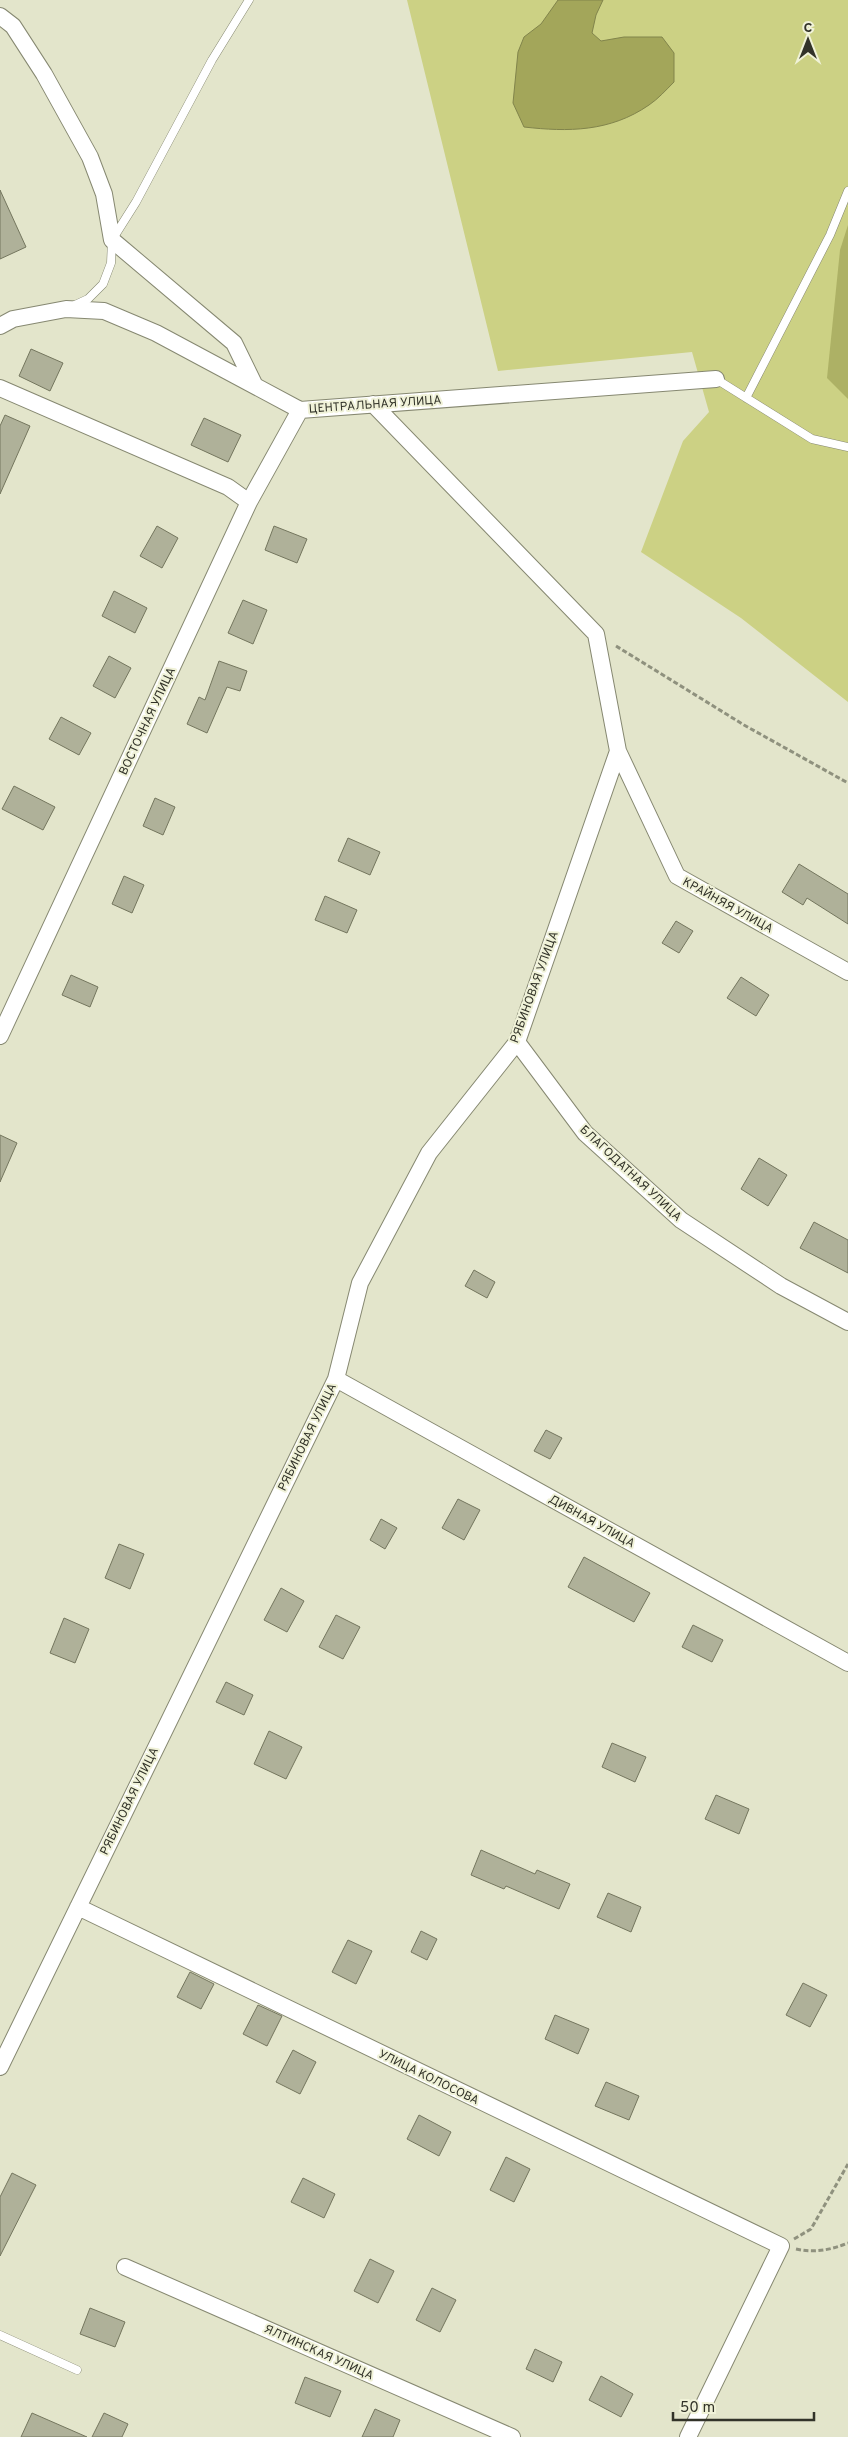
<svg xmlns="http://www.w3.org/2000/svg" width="848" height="2437" font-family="Overpass,sans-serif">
<rect width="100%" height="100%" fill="#e3e5cb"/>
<path fill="#ccd184" d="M407,0H848V702L741,618L641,552L683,441L709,412L692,352L498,371Z"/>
<path fill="#adb165" d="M848,225V399L827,378L840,250Z"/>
<path fill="#a3a65a" stroke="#81844b" d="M558,0H603L596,15L592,33L601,41L624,37H662L674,53V82C666,90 658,99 649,105C610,132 568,132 524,127L513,103L518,52L524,37L541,24Z"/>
<path fill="#afb199" stroke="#74765e" d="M0,190L26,247L0,259Z
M31,349L63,363L50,391L19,376Z
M5,415L30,426L0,494V426Z
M204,418L241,435L228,462L191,445Z
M157,526L178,538L162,568L140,556Z
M274,526L307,539L297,563L265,550Z
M114,591L147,608L135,633L102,616Z
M243,600L267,610L253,644L228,633Z
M109,656L131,668L115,698L93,686Z
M219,661L247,671L240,691L227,687L207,733L187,724L199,697L205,700Z
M61,717L91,733L79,755L49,739Z
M14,786L55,807L43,830L2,809Z
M155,798L175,807L163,835L143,826Z
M348,838L380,852L370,875L338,861Z
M799,864L848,894V924L807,898L803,905L782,892Z
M124,876L144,885L132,913L112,904Z
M325,896L357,910L347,933L315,920Z
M676,921L693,931L679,953L662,943Z
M71,975L98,987L90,1007L62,995Z
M741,977L769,995L756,1016L727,998Z
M0,1135L17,1143L0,1182Z
M759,1158L787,1175L768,1206L741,1189Z
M814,1222L848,1240V1273L800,1248Z
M474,1270L495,1282L487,1298L465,1286Z
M546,1430L562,1438L550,1459L534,1451Z
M458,1499L480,1510L464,1540L442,1528Z
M381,1519L397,1528L385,1549L370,1540Z
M119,1544L144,1554L130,1589L105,1578Z
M584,1557L650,1593L634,1622L568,1587Z
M281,1588L304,1601L287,1632L264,1620Z
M336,1615L360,1627L343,1659L319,1647Z
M64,1618L89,1629L75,1663L50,1653Z
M693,1625L723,1640L712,1662L682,1647Z
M226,1682L253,1695L244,1715L216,1702Z
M269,1731L302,1747L286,1779L254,1764Z
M612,1743L646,1757L635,1782L602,1767Z
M716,1795L749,1809L739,1834L705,1819Z
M481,1850L535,1874L537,1870L570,1884L559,1909L506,1886L504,1889L471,1875Z
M608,1893L641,1907L631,1932L597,1917Z
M421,1931L437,1939L427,1960L411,1952Z
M348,1940L372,1951L356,1984L332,1972Z
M190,1972L214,1984L201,2009L177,1997Z
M803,1983L827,1995L810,2027L786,2015Z
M258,2005L282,2016L267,2046L243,2034Z
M555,2015L589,2029L578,2054L545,2039Z
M293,2050L316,2062L300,2094L276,2082Z
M606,2082L639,2096L629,2120L595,2106Z
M419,2115L451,2132L439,2156L407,2139Z
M506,2157L530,2169L514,2202L490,2190Z
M12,2173L36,2185L0,2256V2197Z
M303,2178L335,2194L324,2218L291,2202Z
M370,2259L394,2271L378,2303L354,2291Z
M432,2288L456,2300L440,2332L416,2320Z
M90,2308L125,2322L115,2347L80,2334Z
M535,2349L562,2362L553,2382L526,2369Z
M601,2376L633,2394L621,2417L589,2400Z
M305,2377L341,2391L330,2417L295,2403Z
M375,2409L400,2420L393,2437H362Z
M32,2413L87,2437H21Z
M104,2413L128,2424L122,2437H92Z"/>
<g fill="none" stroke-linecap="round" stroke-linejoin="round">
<g stroke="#868871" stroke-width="9">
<path id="service" d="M75,305L88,299L103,284L111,263L112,240L136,202L212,60L249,0
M716,379L812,439L848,447
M746,398L830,235L848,191
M0,2335L77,2370"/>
</g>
<g stroke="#868871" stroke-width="18">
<path id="minor" d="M0,16L13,26L44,74L90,157L104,194L112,240L234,343L255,386
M0,326L13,319L66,309L104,311L156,333L300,410L716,379
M0,388L228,487L249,502
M373,404L596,634L618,751L677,876L848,972
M0,1036L249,502L300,410
M517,1042L585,1133L681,1220L781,1286L848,1322
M336,1379L848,1663
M78,1907L781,2246L688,2437
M0,2067L336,1379L360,1283L429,1153L517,1042L618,751
M125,2267L512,2437"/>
</g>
<path stroke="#8f917e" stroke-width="3" stroke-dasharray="5 2.5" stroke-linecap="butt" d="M616,646L744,725L848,783
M794,2239L811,2229L848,2164
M796,2249C814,2253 831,2250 848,2243"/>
<use href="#service" stroke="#fff" stroke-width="8"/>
<use href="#minor" stroke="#fff" stroke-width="16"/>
</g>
<g text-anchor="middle" stroke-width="4" stroke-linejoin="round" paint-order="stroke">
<g font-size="12" fill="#323329" stroke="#f0f2d8">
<text transform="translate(375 404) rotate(-4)" y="4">ЦЕНТРАЛЬНАЯ УЛИЦА</text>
<text transform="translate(147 721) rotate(-65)" y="4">ВОСТОЧНАЯ УЛИЦА</text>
<text transform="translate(728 905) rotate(29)" y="4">КРАЙНЯЯ УЛИЦА</text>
<text transform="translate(534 987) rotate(-70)" y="4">РЯБИНОВАЯ УЛИЦА</text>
<text transform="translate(631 1173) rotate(43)" y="4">БЛАГОДАТНАЯ УЛИЦА</text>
<text transform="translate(307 1437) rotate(-64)" y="4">РЯБИНОВАЯ УЛИЦА</text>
<text transform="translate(592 1521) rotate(29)" y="4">ДИВНАЯ УЛИЦА</text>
<text transform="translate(129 1801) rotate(-64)" y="4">РЯБИНОВАЯ УЛИЦА</text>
<text transform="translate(429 2077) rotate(26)" y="4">УЛИЦА КОЛОСОВА</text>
<text transform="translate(319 2352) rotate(24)" y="4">ЯЛТИНСКАЯ УЛИЦА</text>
</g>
</g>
<g transform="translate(808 40)" stroke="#f0f2d8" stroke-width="4" paint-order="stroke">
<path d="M0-4L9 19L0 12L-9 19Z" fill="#323329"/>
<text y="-8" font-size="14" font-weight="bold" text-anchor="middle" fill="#323329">С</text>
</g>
<path d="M673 2412v8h141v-8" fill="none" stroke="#323329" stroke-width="2.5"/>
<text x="680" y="2412" font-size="15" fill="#323329" stroke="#f0f2d8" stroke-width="4" paint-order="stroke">50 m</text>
</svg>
